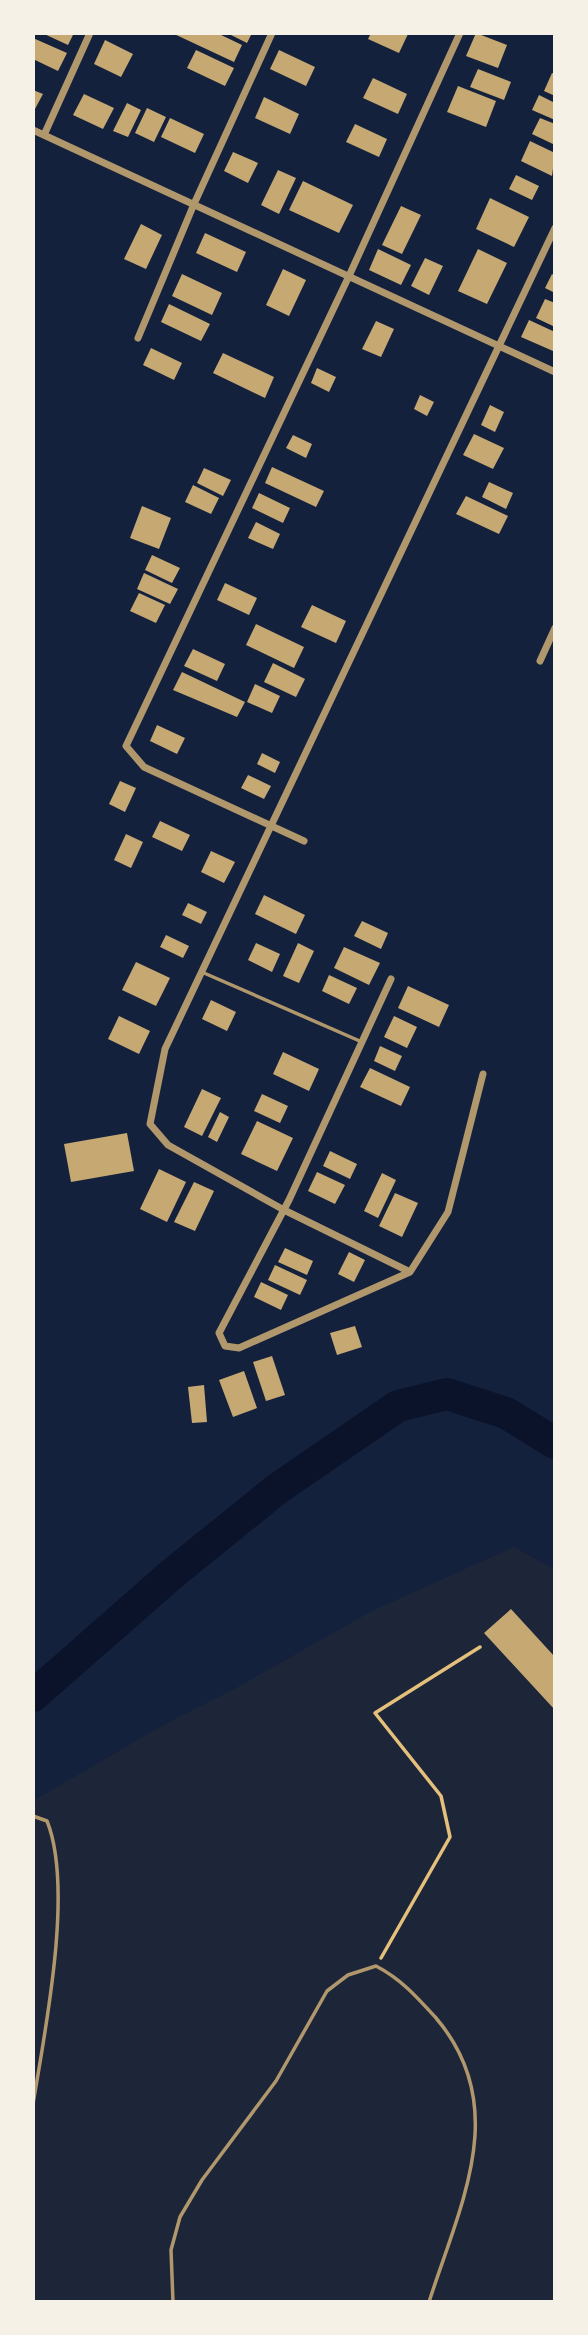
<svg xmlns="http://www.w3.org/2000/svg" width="588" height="2335" font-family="Manrope,sans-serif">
<rect width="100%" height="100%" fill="#14213d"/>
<path fill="#1d2539" d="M514,1547L555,1570V2302H33V1801L167,1723L236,1688L372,1611Z"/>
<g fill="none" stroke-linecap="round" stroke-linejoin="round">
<path stroke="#0b132b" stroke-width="32" d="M33,1696L172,1574L277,1489L398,1406L447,1394L506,1413L555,1443"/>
</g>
<path fill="#c6a872" d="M42,33H74L68,45Z
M172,33H217L242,45L234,62Z
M227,33H252L247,43Z
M371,33H407L408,34L399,53L368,39Z
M476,33L507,45L498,68L466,56Z
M33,38L67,53L58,71L33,59Z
M105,40L133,54L121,77L94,64Z
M196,50L234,68L225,86L187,68Z
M279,50L315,67L306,86L270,69Z
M478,69L511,82L504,100L470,87Z
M552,73L555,74V96L544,91Z
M373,78L407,94L398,114L363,98Z
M458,86L496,101L486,127L447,112Z
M33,90L43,94L35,109L33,108Z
M84,94L114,108L103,129L73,115Z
M539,95L555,103V120L532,110Z
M264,97L299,114L290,134L255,118Z
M127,103L141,110L128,137L113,131Z
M147,108L166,117L154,142L135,133Z
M170,118L204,134L195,153L161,137Z
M540,118L555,124V145L532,134Z
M355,124L387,139L379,157L346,142Z
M530,141L555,153L552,176L521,161Z
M233,152L258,163L248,183L224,171Z
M278,170L296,178L279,214L261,205Z
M516,175L539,186L532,200L509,189Z
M303,181L353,205L339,233L289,210Z
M490,198L529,217L514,247L476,229Z
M401,206L421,215L402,254L382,245Z
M141,224L162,235L146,269L124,259Z
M205,233L246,252L237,272L196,253Z
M378,249L411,265L401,285L369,270Z
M478,249L507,263L487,304L458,291Z
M425,258L443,266L429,295L411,286Z
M283,269L306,280L289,316L266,305Z
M182,274L222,293L212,315L172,296Z
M552,274L555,276V293L545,288Z
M545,299L555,303V327L536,318Z
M169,304L210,324L201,341L161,322Z
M529,320L555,332L553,351L521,337Z
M376,321L394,329L381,357L362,349Z
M151,348L182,363L174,380L143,365Z
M223,353L274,377L265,398L213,373Z
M317,368L336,377L329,392L311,383Z
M420,395L434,402L427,416L414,409Z
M490,405L504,412L495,432L481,425Z
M474,434L504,448L493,469L463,455Z
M293,435L312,444L306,458L286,448Z
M272,467L324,491L316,507L265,483Z
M204,468L231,480L223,496L197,483Z
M489,482L513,493L506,509L482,497Z
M193,485L219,498L211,514L185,502Z
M259,493L290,508L283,523L252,508Z
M466,496L508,516L499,534L456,514Z
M142,506L171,518L159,549L130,538Z
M256,522L280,534L273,549L248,538Z
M152,555L180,568L172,583L145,570Z
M144,573L178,589L170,604L137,589Z
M225,583L257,598L249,615L217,600Z
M139,593L165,605L156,623L130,611Z
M312,605L346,621L336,643L301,627Z
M256,624L304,647L294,668L246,645Z
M193,649L225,664L217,681L184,666Z
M273,663L305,679L296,697L264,682Z
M182,672L245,702L237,717L173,690Z
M255,684L280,696L272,713L247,702Z
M157,725L185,738L177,754L150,741Z
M262,753L280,762L275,773L257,764Z
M248,775L271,786L264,799L241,788Z
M120,781L136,788L125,812L109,804Z
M160,821L190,835L182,851L152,837Z
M126,834L143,842L131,868L114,860Z
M211,851L235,862L224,883L201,872Z
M264,895L305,915L296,934L255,914Z
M188,903L207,912L201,924L182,915Z
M362,921L388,933L381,949L354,936Z
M166,935L189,946L183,958L160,947Z
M256,943L280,954L272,972L248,960Z
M298,943L314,951L299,983L283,976Z
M344,947L380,963L369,985L334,968Z
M136,962L170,978L156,1006L122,990Z
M329,975L357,988L349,1004L322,991Z
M408,986L449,1005L439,1027L398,1008Z
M211,1000L236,1012L227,1031L202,1019Z
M119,1016L150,1031L139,1054L108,1039Z
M394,1016L417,1027L407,1048L384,1037Z
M380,1046L402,1056L395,1071L374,1061Z
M283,1052L319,1069L309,1091L273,1074Z
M370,1068L410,1087L401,1106L360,1087Z
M202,1089L221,1098L202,1136L184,1127Z
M262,1094L288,1106L280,1123L254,1111Z
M220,1112L229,1117L217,1142L208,1137Z
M257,1121L293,1138L277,1171L241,1154Z
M127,1133L134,1171L71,1182L64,1144Z
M330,1151L357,1164L350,1179L323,1166Z
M159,1169L186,1182L167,1222L140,1209Z
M317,1172L345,1185L335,1204L308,1191Z
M382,1173L396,1180L378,1218L364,1211Z
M194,1182L214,1191L195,1231L174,1222Z
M395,1193L418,1203L402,1237L379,1226Z
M285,1248L313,1261L307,1275L278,1262Z
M349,1252L365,1260L354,1282L338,1274Z
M275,1265L307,1280L300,1295L268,1280Z
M261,1282L288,1295L281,1310L254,1297Z
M355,1326L362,1347L337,1355L330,1333Z
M272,1356L285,1395L266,1401L253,1362Z
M244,1371L257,1408L233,1417L219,1380Z
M204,1385L207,1422L192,1423L188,1387Z
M511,1609L555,1657V1710L484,1633Z"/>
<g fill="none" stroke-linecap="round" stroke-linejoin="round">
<path stroke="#e5c07b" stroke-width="3.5" d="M381,1958L450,1837L441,1796L375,1713L480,1647"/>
<path stroke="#b1986c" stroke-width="3.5" d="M204,973L362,1042
M33,1816L47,1821C74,1888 45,2031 33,2104
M173,2302L171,2250L180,2217L202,2180L276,2081L327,1991L348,1975L376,1966C401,1979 417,1997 436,2018C512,2107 460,2205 429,2302"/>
<path stroke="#b1986c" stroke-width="7" d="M33,130L555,372
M44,135L90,33
M138,338L194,204L272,33
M540,661L555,628
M304,841L144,767L126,746L349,276L460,33
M391,979L289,1200L219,1333L225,1346L239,1348L410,1272L448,1212L483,1074
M410,1272L284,1210L168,1145L150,1124L165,1049L555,228"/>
</g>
<rect width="588" height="2335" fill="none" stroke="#f6f1e7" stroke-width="70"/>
</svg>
